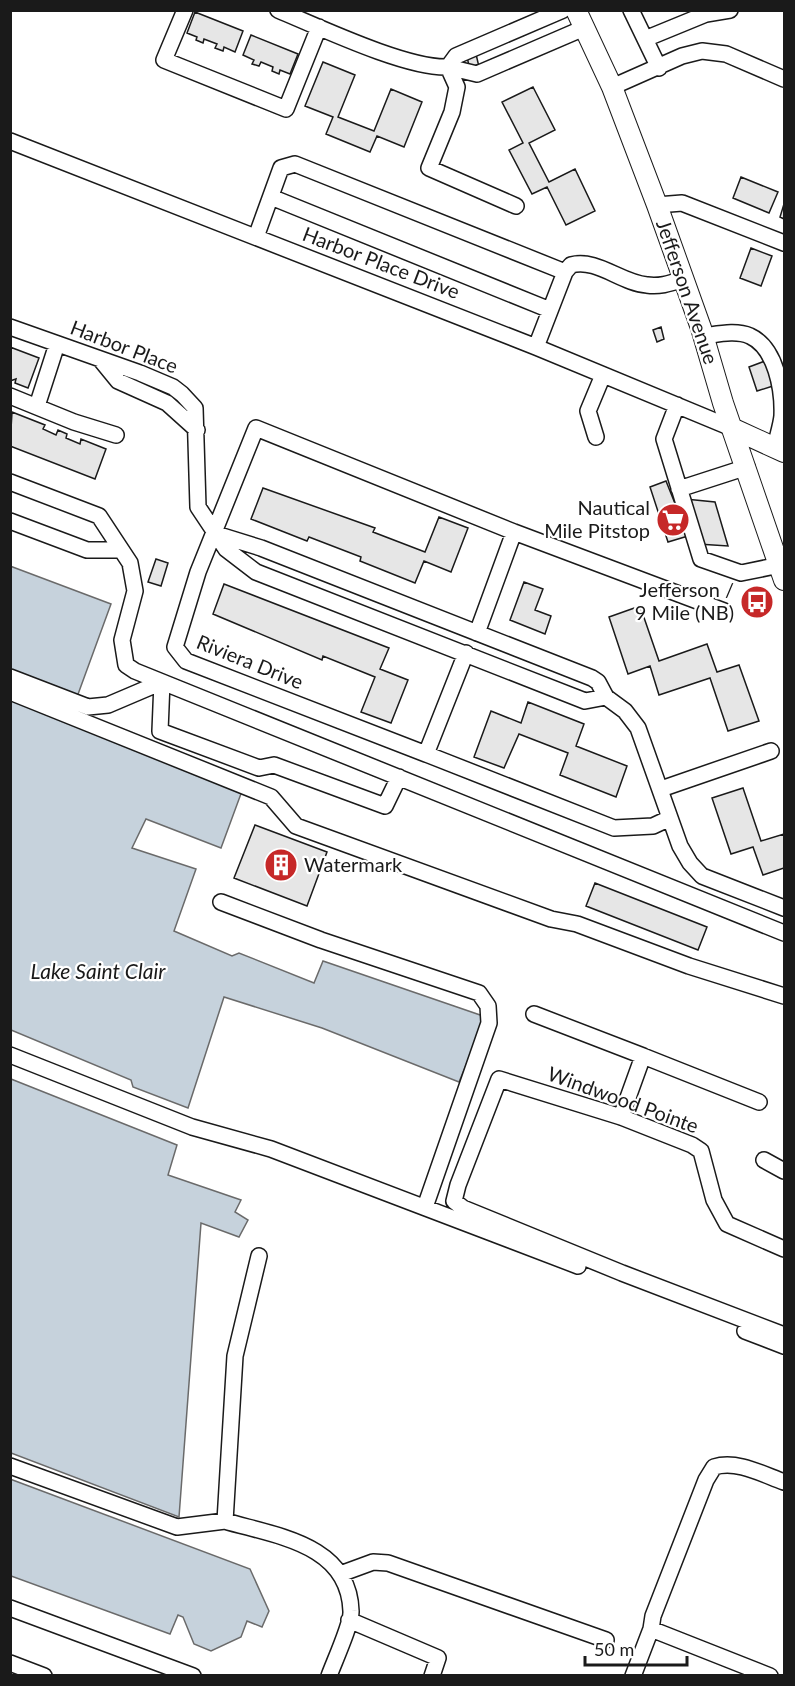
<svg xmlns="http://www.w3.org/2000/svg" width="795" height="1686" font-family="Lato,sans-serif">
<rect width="100%" height="100%" fill="#fff"/>
<path fill="#c6d2dc" stroke="#6a6a6a" stroke-width="1.5" d="M10,566L111,604L77,697L11,670Z
M10,697L242,791L221,848L146,819L132,848L196,869L174,931L232,956L239,953L314,983L323,961L486,1017L459,1082L322,1028L224,997L188,1108L133,1087L131,1080L11,1030Z
M11,1079L177,1145L168,1175L241,1200L235,1212L248,1220L239,1237L201,1223L179,1517L11,1453Z
M10,1479L250,1569L269,1611L262,1627L247,1621L241,1637L211,1651L194,1644L183,1617L178,1615L170,1634L11,1576Z"/>
<path fill="#e6e6e6" stroke="#1a1a1a" stroke-width="1.5" d="M195,12L243,31L235,52L224,47L223,51L215,48L217,44L204,39L203,43L196,40L197,37L187,33Z
M251,35L298,54L290,74L280,70L279,74L272,71L273,67L261,62L259,66L252,64L254,60L243,55Z
M476,54L479,67L470,70L467,57Z
M323,62L355,75L338,117L374,131L391,89L422,102L404,147L377,136L370,152L326,134L333,117L305,106Z
M533,87L555,130L529,143L549,182L575,169L595,211L566,225L547,187L532,194L509,150L523,143L502,102Z
M741,177L778,192L769,213L733,198Z
M784,204V219L780,217Z
M751,248L772,256L761,286L740,278Z
M661,327L664,339L657,342L653,330Z
M10,347L39,358L28,388L15,383L16,379L10,381Z
M765,361L773,386L757,391L749,367Z
M12,412L45,425L43,429L56,435L58,430L67,434L66,438L80,444L81,439L106,449L95,479L10,446Z
M666,481L688,536L668,542L650,487Z
M263,488L375,528L373,532L425,552L439,517L468,528L451,572L424,561L415,583L360,561L361,557L309,537L307,541L251,519Z
M685,499L715,502L728,546L698,544Z
M156,559L168,563L161,586L148,582Z
M524,582L543,589L535,610L551,616L545,634L510,620Z
M224,584L389,648L380,669L408,680L391,723L361,712L375,677L323,656L322,660L213,614Z
M640,606L659,661L707,644L717,672L739,665L759,721L728,731L710,678L659,695L650,666L628,674L609,617Z
M528,702L584,724L576,746L627,766L616,797L560,775L568,753L519,734L504,768L474,757L491,711L521,723Z
M743,788L761,841L784,834V868L763,875L753,847L731,854L712,798Z
M255,825L327,852L307,906L234,878Z
M595,883L707,927L698,950L586,906Z"/>
<g fill="none" stroke-linecap="round" stroke-linejoin="round">
<g stroke="#1a1a1a" stroke-width="18">
<path id="minor" d="M185,10L164,60L286,109L319,27
M278,10C319,27 407,69 448,67L457,87L452,112L429,168L516,206
M563,10L456,56L448,67L477,74L584,28
M631,10L659,68
M645,39L706,14L730,10
M612,87L682,56L702,51L726,54L784,79
M10,141L536,347L734,429
M271,197L550,310
M657,205L682,203L784,243
M256,237L281,168L295,164L565,272
M10,327L140,373L173,387L182,394L195,408L198,507L226,549L256,572L585,701L606,697
M704,336C719,334 736,330 750,336C776,348 783,390 782,416C781,426 777,437 775,448
M536,347L565,272L571,265C597,258 621,283 647,285C660,287 671,283 684,279
M100,359L118,381L167,403L197,430
M10,396L74,422L116,435
M677,405L664,439L701,559L741,573L780,565
M37,406L57,344
M596,437L588,411L603,375
M10,482L99,516L130,563L135,591L122,640L126,665L135,671L784,933
M679,489L747,467
M10,521L87,550H121
M216,534L261,548L592,678L598,682L606,697L625,711L638,728L680,846L690,863L702,876L784,908
M477,633L514,532
M466,653L426,754L186,661L175,647L198,572L256,428L514,532L724,611
M10,677L88,707L108,705L162,682L160,731L259,768L274,765L385,806L399,777
M10,692L271,797L296,826L551,919L577,924L689,966L784,996
M426,754L614,828L653,826L670,818
M661,789L771,751
M221,902L321,940L479,993L488,1006L489,1023L425,1207
M534,1014L643,1056L621,1117
M10,1055L192,1127L271,1149L578,1266
M643,1056L759,1102
M764,1160L784,1171
M784,1249L727,1224L714,1200L701,1151L692,1145L621,1117L499,1079L458,1185L454,1201L463,1208L622,1273L784,1335
M259,1256L235,1356L225,1521C276,1536 349,1544 351,1611C352,1623 334,1662 329,1676
M745,1331L784,1346
M10,1466L177,1527L225,1521
M343,1573L373,1562L388,1563L606,1640
M10,1608L193,1676
M349,1620L438,1658L432,1676
M10,1663L44,1676
M633,1676L651,1629
M770,1676L651,1629L653,1616L706,1480L714,1467C737,1460 762,1474 784,1482"/>
</g>
<g stroke="#1a1a1a" stroke-width="22">
<path id="major" d="M576,10L612,87L657,205L701,328L723,403L784,580
M734,429L784,452"/>
</g>
<use href="#minor" stroke="#fff" stroke-width="15"/>
<use href="#major" stroke="#fff" stroke-width="20"/>
</g>
<defs>
<g id="supermarket-disc" transform="scale(1.725)"><circle r="9.5" fill="#c62828" stroke="#fff"/><path d="M-6-5.5h2.5l.6 2H6L4.5 2H-2.5L-4.4-4H-6ZM-1.5 3.2a1.3 1.3 0 1 0 .1 0ZM3 3.2a1.3 1.3 0 1 0 .1 0Z" fill="#fff"/></g>
<g id="bus-disc" transform="scale(1.725)"><circle r="9.5" fill="#c62828" stroke="#fff"/><path d="M-5-6H5V4H4V6H2V4H-2V6H-4V4H-5ZM-3.5-4V0h7V-4ZM-3.5 1.2v1.5H-2V1.2ZM2 1.2v1.5H3.5V1.2Z" fill="#fff"/></g>
<g id="building-disc" transform="scale(1.725)"><circle r="9.5" fill="#c62828" stroke="#fff"/><path d="M-4-6H4V6H1V3H-1V6H-4ZM-2.5-4.3h1.7v1.8h-1.7ZM.8-4.3h1.7v1.8H.8ZM-2.5-1h1.7V.8h-1.7ZM.8-1h1.7V.8H.8Z" fill="#fff"/></g>
</defs>
<g fill-rule="evenodd">
<use href="#supermarket-disc" x="673" y="520"/>
<use href="#bus-disc" x="757" y="602"/>
<use href="#building-disc" x="281" y="865"/>
</g>
<g text-anchor="middle" stroke-width="4.5" stroke-linejoin="round" paint-order="stroke">
<g font-size="20" fill="#1a1a1a" stroke="#fff">
<text transform="translate(381 263) rotate(21)" y="7">Harbor Place Drive</text>
<text transform="translate(687 292) rotate(71)" y="7">Jefferson Avenue</text>
<text transform="translate(124 347) rotate(21)" y="7">Harbor Place</text>
<text transform="translate(250 662) rotate(22)" y="7">Riviera Drive</text>
<text transform="translate(623 1100) rotate(20)" y="7">Windwood Pointe</text>
</g>
<g font-size="20" fill="#1a1a1a" stroke="#fff" text-anchor="end">
<text x="650" y="515">Nautical<tspan x="650" dy="23">Mile Pitstop</tspan></text>
<text x="734" y="597">Jefferson /<tspan x="734" dy="23">9 Mile (NB)</tspan></text>
<text x="304" y="872" text-anchor="start">Watermark</text>
</g>
<g font-size="21" font-style="italic" fill="#1a1a1a" stroke="#fff">
<text x="98" y="979">Lake Saint Clair</text>
</g>
</g>
<rect width="795" height="1686" fill="none" stroke="#1a1a1a" stroke-width="24"/>
<path d="M585 1656v9h102v-9" fill="none" stroke="#1a1a1a" stroke-width="3"/>
<text x="594" y="1656" font-size="18" fill="#1a1a1a" stroke="#ffffff" stroke-width="4.5" paint-order="stroke">50 m</text>
</svg>
